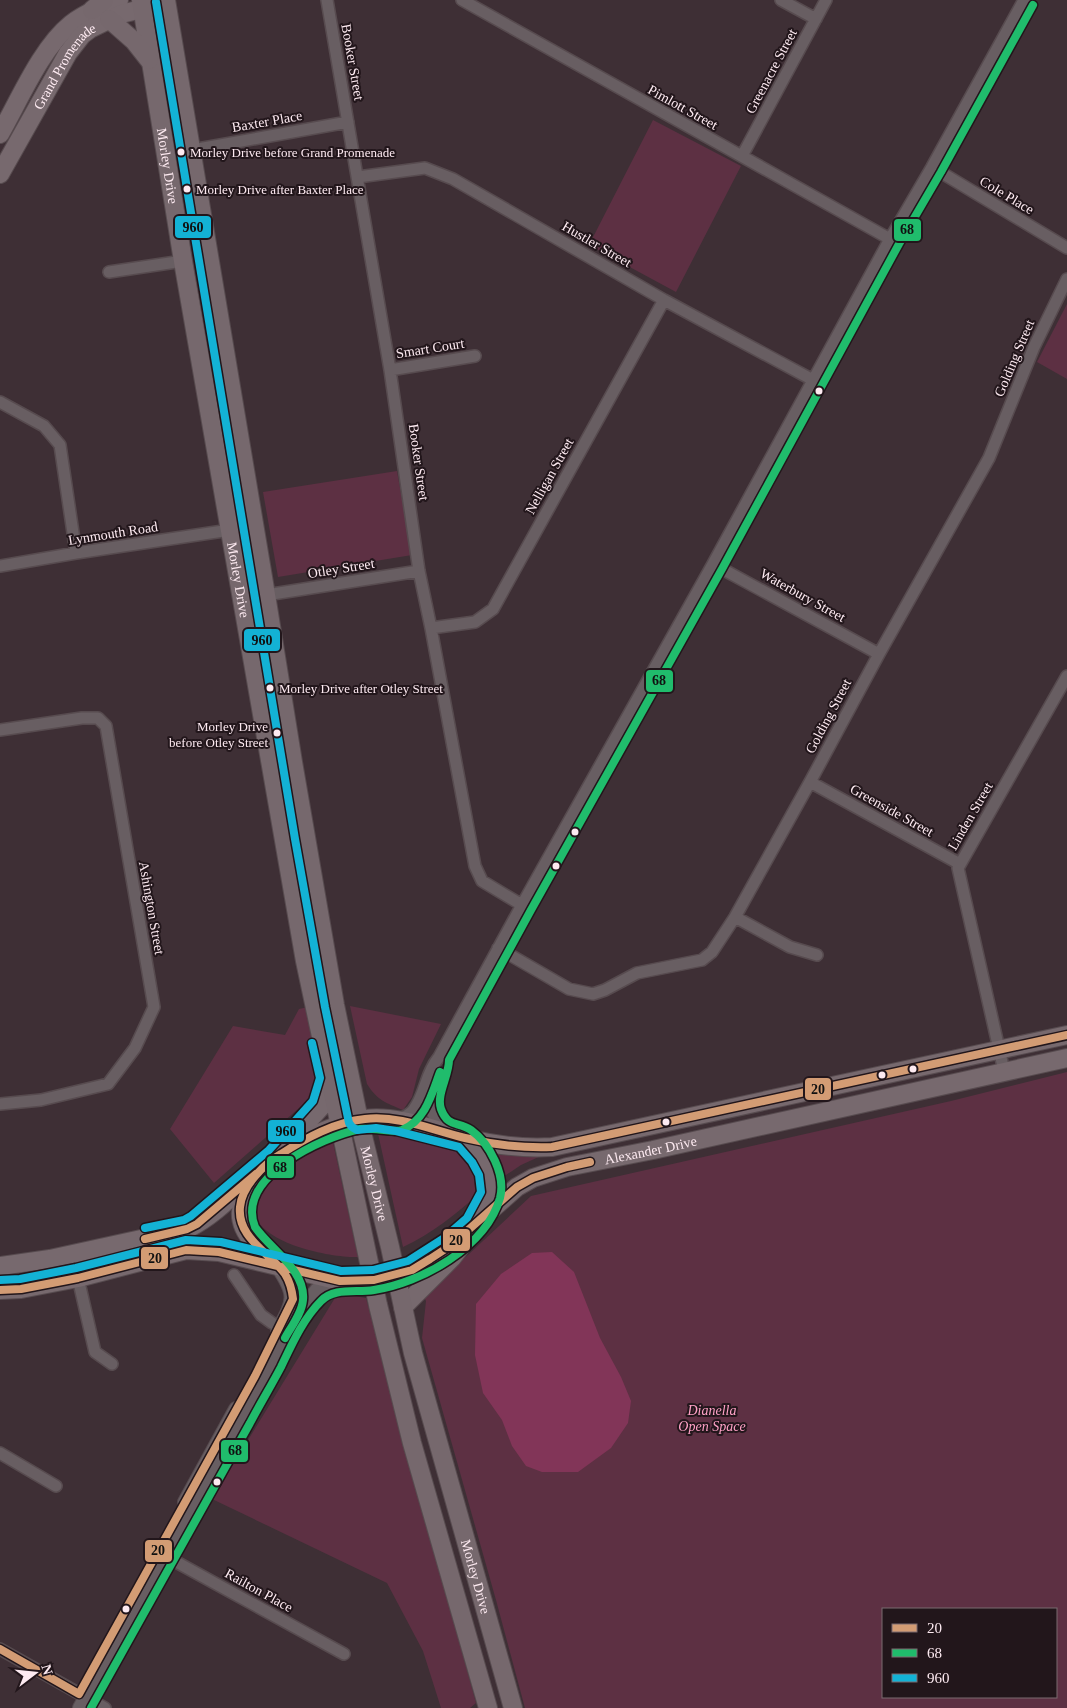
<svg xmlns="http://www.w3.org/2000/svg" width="1067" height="1708" font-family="'Times New Roman',serif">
<rect width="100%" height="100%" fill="#3e2f35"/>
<path fill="#5d3043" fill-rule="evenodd" d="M653,120L741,166L676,292L589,245Z
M1067,304V379L1037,362Z
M397,471L412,555L278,577L263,492Z
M350,1006L441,1024L419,1069L412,1097L403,1110C386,1103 377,1100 367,1084Z
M308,1007L322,1071V1083L316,1093L214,1183L170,1129L233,1026L285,1035L299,1009Z
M1067,1072V1708H525L496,1600L422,1338L426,1301L424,1297L437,1281L469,1254L531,1196L951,1101ZM883,1609H1056V1697H883Z
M377,1129C407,1130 440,1137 467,1148L483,1179L482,1186L479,1194C455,1214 432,1234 403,1247Z
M332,1138L358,1257C329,1258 242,1241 254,1198C260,1177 313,1147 332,1138Z
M490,1146L543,1155L521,1165L500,1179C500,1166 498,1157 490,1146Z
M338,1293L366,1298L476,1703L470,1708H441L423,1651L387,1583L212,1499Z"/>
<path fill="#823558" d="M552,1252L574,1272L600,1338L621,1377L631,1401L628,1423L611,1448L578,1472H542L526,1466L512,1446L502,1420L483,1393L475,1355L476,1304L501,1274L532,1253Z"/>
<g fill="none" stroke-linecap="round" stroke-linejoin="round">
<g stroke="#574b4f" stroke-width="14">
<path id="minor" d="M327,0L390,370L419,571L431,628L475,866L482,881L522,905
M462,0L890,239
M781,0L816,19
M192,150L348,122
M742,156L826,0
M932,167L1067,248
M358,177L425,168L453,179L664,300L813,380
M109,272L183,261
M390,370L475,356
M0,402L44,426L60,445L76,553
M713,564L879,654
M0,566L76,553L230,530
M266,595L419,571
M431,628L475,622L493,609L664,300
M0,730L82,718H98L106,726L154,1007L135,1048L108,1084L41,1100L0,1104
M810,782L960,864
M735,917L790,947L817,955
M498,948L569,989L593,994L605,990L637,973L702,960L712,952L735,917L810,782L879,654L989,458L1034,347L1067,279
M1004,1071L958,868L1067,676
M435,1076C424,1100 429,1112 445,1132
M398,1121C403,1117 411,1114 414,1109C426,1093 425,1074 439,1057L522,905L713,564L890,239L932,167L1024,0
M234,1275L261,1315L272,1323L287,1330
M78,1278L95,1352L112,1364
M0,1453L56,1486
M158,1552L344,1654
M0,1649L105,1708"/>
</g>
<g stroke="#574b4f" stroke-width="16">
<path id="tertiary" d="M278,1331C294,1301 298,1296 278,1267
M185,1502L236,1409
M80,1708L210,1476L292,1322L317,1290L324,1286L340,1281"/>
</g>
<g stroke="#574b4f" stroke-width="20">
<g id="primary">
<path d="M0,134C19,101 41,48 71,24C85,13 102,6 119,0"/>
<path id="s1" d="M0,174L68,53L82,35L90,29L121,14L166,3"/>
<path d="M465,1138C478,1154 494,1170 491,1193C490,1200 484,1208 480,1214"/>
<path d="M286,1145L322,1106L330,1078"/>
<path d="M253,1182C226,1219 248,1239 276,1265"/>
<path d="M0,1266L50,1259L187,1229C221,1213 245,1180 275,1157C285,1150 297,1144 308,1138C326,1130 345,1121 365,1119C399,1115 433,1130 465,1138C494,1145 522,1149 552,1147L1067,1035"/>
<path id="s2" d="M0,1290L21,1289L78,1278L186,1250L219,1252L340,1281L374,1280L412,1270L430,1259L450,1246L517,1187L533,1178L567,1167L653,1150L1067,1058"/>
<path d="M403,1307L452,1258L462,1245"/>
</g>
</g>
<g stroke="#574b4f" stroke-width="20">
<g id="trunk">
<path id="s3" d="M141,0L183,261L305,961L378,1305L412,1443L488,1708"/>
<path id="s4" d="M166,0L266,595L293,762L335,1005L359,1120L390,1247L413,1353L513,1708"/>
<path d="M92,10L104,0"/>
<path d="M109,19L134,41L149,60"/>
</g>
</g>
<use href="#minor" stroke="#685e62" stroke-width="11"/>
<use href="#tertiary" stroke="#685e62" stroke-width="14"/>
<use href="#primary" stroke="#77696e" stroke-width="18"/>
<use href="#trunk" stroke="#76686d" stroke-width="18"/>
<g stroke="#22161b" stroke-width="11">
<path id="bus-1" d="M145,1239L187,1229L197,1224L256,1174
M0,1290L21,1289L78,1278L186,1250L219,1252L340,1281L374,1280L412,1270L430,1259L450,1246L517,1187L533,1178L567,1167L590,1162
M0,1649L79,1694L255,1376L293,1299C292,1290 290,1282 285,1274C269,1252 237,1238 240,1207C242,1186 264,1164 281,1154C306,1138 335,1122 365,1119C399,1115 432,1130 465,1138C494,1145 523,1148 552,1147L1067,1035"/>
</g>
<g stroke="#22161b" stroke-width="11">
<path id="bus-2" d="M285,1338C291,1327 302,1313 303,1300C306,1270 270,1249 255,1227C235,1177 322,1137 360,1129C372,1127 394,1133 402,1130C426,1120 432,1093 440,1072
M91,1708C144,1613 197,1518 250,1423C260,1404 271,1386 281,1367C292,1344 303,1319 321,1301C334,1287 356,1293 374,1290C421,1283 486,1247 500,1198C506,1175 490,1144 471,1130C458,1121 448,1128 441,1109C436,1095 449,1076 449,1060L531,910L722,569L899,244L941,172L1033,5"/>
</g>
<g stroke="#22161b" stroke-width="11">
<path id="bus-3" d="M145,1228L184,1220L191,1216L269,1150L313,1101L320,1078L312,1043
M0,1280L20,1279L76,1268L186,1240L221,1242L341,1271L373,1270L408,1261L444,1238L467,1218L481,1192L479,1175L472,1162L459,1147L396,1131L376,1128L357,1130L352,1127L349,1123L325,1007L295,839L156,2"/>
</g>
<use href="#bus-1" stroke="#d39c74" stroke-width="8"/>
<use href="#bus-2" stroke="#20bc6c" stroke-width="8"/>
<use href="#bus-3" stroke="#13b2d5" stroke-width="8"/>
</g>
<g fill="#fdeaf1" stroke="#22161b" stroke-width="2">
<circle cx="181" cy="152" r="4.5"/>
<circle cx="187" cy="189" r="4.5"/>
<circle cx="819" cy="391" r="4.5"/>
<circle cx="270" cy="688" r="4.5"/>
<circle cx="277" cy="733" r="4.5"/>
<circle cx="575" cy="832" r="4.5"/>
<circle cx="556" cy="866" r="4.5"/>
<circle cx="913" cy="1069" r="4.5"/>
<circle cx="882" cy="1075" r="4.5"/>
<circle cx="666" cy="1122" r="4.5"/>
<circle cx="217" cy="1482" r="4.5"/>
<circle cx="126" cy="1609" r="4.5"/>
</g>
<g text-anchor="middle" stroke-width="4" stroke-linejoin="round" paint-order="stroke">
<g font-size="13" fill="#fdeaf1" stroke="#22161b" text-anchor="start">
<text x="190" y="157">Morley Drive before Grand Promenade</text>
<text x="196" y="194">Morley Drive after Baxter Place</text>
<text x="279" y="693">Morley Drive after Otley Street</text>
<text x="268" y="731" text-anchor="end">Morley Drive<tspan x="268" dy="16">before Otley Street</tspan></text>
</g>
<g font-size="14" fill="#fdeaf1" stroke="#22161b">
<text transform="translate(353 62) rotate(80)" y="5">Booker Street</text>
<text dy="5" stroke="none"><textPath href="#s1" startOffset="126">Grand Promenade</textPath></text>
<text transform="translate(771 71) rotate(-62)" y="5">Greenacre Street</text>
<text transform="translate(683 107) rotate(29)" y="5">Pimlott Street</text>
<text transform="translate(267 121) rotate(-10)" y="5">Baxter Place</text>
<text dy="5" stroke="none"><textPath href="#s3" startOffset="168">Morley Drive</textPath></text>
<text transform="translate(1007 195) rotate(31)" y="5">Cole Place</text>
<text transform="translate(597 244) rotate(30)" y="5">Hustler Street</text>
<text transform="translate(430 348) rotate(-9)" y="5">Smart Court</text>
<text transform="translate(1014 358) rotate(-67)" y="5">Golding Street</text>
<text transform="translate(419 462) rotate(82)" y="5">Booker Street</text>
<text transform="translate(549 476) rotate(-61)" y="5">Nelligan Street</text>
<text transform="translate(113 533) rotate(-9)" y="5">Lynmouth Road</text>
<text transform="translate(341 568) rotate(-9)" y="5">Otley Street</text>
<text dy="5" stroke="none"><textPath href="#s3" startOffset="588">Morley Drive</textPath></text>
<text transform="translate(803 595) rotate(29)" y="5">Waterbury Street</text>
<text transform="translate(828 716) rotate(-62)" y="5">Golding Street</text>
<text transform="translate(892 810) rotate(29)" y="5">Greenside Street</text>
<text transform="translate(970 816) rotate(-60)" y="5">Linden Street</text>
<text transform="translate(152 908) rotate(80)" y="5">Ashington Street</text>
<text dy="5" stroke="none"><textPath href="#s2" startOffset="695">Alexander Drive</textPath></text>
<text dy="5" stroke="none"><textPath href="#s4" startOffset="1202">Morley Drive</textPath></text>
<text dy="5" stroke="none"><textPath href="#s4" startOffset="1608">Morley Drive</textPath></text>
<text transform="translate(259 1590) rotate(29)" y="5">Railton Place</text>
</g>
<g font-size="14" font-style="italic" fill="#fea1c6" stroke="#22161b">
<text x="712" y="1415">Dianella<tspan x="712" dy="16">Open Space</tspan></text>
</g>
</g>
<g stroke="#22161b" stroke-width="2">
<rect x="174" y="215" width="38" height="24" rx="5" fill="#13b2d5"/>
<rect x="893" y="218" width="29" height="24" rx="5" fill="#20bc6c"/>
<rect x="243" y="628" width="38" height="24" rx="5" fill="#13b2d5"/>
<rect x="645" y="669" width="29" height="24" rx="5" fill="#20bc6c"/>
<rect x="804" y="1077" width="28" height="24" rx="5" fill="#d39c74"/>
<rect x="267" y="1119" width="38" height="24" rx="5" fill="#13b2d5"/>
<rect x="266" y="1155" width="29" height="24" rx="5" fill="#20bc6c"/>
<rect x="442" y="1228" width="29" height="24" rx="5" fill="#d39c74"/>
<rect x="140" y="1246" width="29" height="24" rx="5" fill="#d39c74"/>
<rect x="220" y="1439" width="29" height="24" rx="5" fill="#20bc6c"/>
<rect x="144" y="1539" width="29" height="24" rx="5" fill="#d39c74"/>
</g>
<g font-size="14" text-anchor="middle" font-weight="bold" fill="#111">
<text x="193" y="232">960</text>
<text x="907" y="234">68</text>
<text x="262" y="645">960</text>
<text x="659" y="685">68</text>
<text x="818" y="1094">20</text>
<text x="286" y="1136">960</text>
<text x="280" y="1172">68</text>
<text x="456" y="1245">20</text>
<text x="155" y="1263">20</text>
<text x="235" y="1455">68</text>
<text x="158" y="1555">20</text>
</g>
<rect x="882" y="1608" width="175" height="90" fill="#22161b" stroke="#7a6b71"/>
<rect x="892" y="1624" width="25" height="8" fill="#d39c74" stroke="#7a6b71"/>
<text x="927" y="1633" font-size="15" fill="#fdeaf1">20</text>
<rect x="892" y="1649" width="25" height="8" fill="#20bc6c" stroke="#7a6b71"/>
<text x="927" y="1658" font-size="15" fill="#fdeaf1">68</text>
<rect x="892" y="1674" width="25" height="8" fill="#13b2d5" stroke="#7a6b71"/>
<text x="927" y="1683" font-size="15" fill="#fdeaf1">960</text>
<g transform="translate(35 1673) rotate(74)" stroke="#22161b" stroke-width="4" paint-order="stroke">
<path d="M0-4L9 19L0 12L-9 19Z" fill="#fdeaf1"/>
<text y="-8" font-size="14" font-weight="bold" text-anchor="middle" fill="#fdeaf1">N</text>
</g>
</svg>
